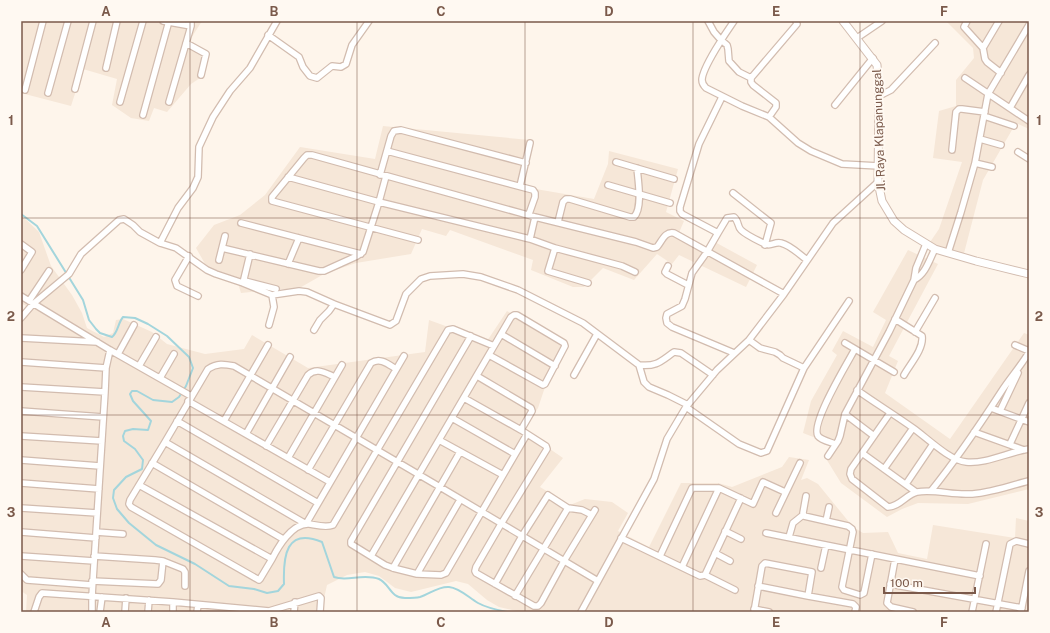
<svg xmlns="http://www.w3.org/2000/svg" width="1050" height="633" font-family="'Public Sans',sans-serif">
<rect width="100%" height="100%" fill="#fef5eb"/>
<path fill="#f6e7d8" d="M21,21H202L190,40L207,54L203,76L191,84L167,112L154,108L149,121L131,118L112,105L117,79L83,69L71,106L21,93Z
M946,21H1029V129L1016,123L983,180L962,261L926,248L939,229L962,162L933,158L939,111L956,106V80L974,58L973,48Z
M383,126L530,140L524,187L594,199L608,164L609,151L678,169L666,212L684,221L678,235L707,250L713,241L757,265L746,287L679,255L672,264L657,254L634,280L603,268L584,287H573L531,270L533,260L450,230L446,236L422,229L411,254L356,263L324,274L296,290L279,289L241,293L236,277L208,269L196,248L214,225L240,215L265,195L300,147L375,159Z
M21,215L39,232L51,266L72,295L82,313L87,328L104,337L113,333L116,320L123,319L152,332L167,344L205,354L244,349L252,335L308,368L425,352L429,320L487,341L507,311L566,345L548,378L538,408L524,431L563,458L540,487L570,505L585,499L612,502L628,513L618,531L649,547L681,483H718L732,487L782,467L789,457L809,460L801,480L807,478L818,484L853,527L863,533L888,532L898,553L927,559L933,525L1015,538L1016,518L1029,521V612H521L499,607L487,600L468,584L456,581L411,592L395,588L379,576L365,572L347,575L327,585L321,612H26L27,595L21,591V313L26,306L21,303Z
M908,250L938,264L889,356L898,361L885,393L950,439L1024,333L1029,335V489L968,504L918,503L902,509L887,517L841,483L825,457L831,447L821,440L803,433L811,401L837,355L832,351L843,331L873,347L886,320L873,312Z"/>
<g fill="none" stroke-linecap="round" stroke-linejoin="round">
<path stroke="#a3d5dc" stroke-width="2" d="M21,214L37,226L83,300L89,320L96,329L100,333L112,337C118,332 118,323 123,317L135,318L148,324L167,336L189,357L193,368L186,386L179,397L172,402L153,400L137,391H132L130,394L133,401L151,421L148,430L133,429L125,431L123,436L124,441L135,449L143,460L142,469L126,477L114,490L113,498L117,509L129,523L156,545L195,564L229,586L254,589L267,593L278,591L284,584C283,556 286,527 322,542L334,577C347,582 363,573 379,579C390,584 390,598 405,598C410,598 416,598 420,597C430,594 438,586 449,587C460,588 469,598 478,603C487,608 497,610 507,612"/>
<g stroke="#d2bcaf" stroke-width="8">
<path id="minor" d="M163,21L191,26V22L189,21
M277,21L250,68L230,91L213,117L199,147L198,177L193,188L178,208L160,243L176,248L207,270L216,274L243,283L272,295L299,291L307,292L334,304L390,325L396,321L406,294L421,279L430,276L463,274L481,277L518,290L583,323L639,365C657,367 661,361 674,352L681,353L713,375
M708,21L714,32L721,40L727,45L728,49L729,61L739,72L751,78
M734,21C727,31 702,68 702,80C702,83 704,86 706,88L742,106L769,117L798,143L811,151L842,164L879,166
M967,21L964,27L983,48L985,59L987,62L1001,73
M268,35L299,57L303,67L310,76L317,78L332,66L341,67L346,64L352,45L369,21
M857,38L882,21
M186,43L206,54L201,75
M983,48L999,21
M106,68L117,21
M965,78L1029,121
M75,89L93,21
M25,90L43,21
M48,93L68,21
M879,96L891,90L935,43
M722,97L699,144L680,207V211L682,214L718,233L707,252L692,273L685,299L682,306L667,314L666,318L667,323L672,327L734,353
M120,102L143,21
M169,102L191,26
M835,105L873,58
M1010,108L1029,75
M143,115L169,21
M984,116L1014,126
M769,117L776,107V103L753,85L751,82V78L797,24L796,21
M980,139L1001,145
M952,150L956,112L959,109H962L985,112
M387,151L533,190L535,193V197L529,214
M1018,152L1029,159
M616,162L674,179
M975,163L992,167
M380,175L391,136L394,131L401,130L526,163
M288,177L379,202L530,239L555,248L622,266L635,272
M608,185L670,203
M520,186L530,143
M733,193L771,223L765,245
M558,222L563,202L566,199H570L630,217H634C643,208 638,180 637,168
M241,223L361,254
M718,233L727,218L734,217C739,221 737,226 741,230C746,235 757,240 763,243C771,248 774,241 781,243C790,245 799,254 807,260
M530,239L535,217
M418,240L272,201V197L304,158L307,155H312L535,217L636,242L653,248L657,247C662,241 665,231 674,233L784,294
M21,244L32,252L21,270
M222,248L319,271H324L357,256L363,252L379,202L386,176
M555,248L548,271L588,283
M948,253L961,212L975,163L988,94L1029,25
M189,256L175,280L177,286L198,296
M219,260L225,236
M288,264L299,238
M668,266L665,272L667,274L688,285
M914,280C926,274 929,260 935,249
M245,281L276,289
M243,283L250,254
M21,296L110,350L191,396
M29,301L49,271
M21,318L33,304L69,274L81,254L119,220L124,219L133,225L140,232L160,243
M895,319L922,336C924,349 910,364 904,375
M269,325L274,307L272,295
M314,330L320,320L329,311L334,304
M915,332L935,298
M501,334L555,366
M21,338L97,342
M749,340L760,348L775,352L780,355L783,358L804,368
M845,343L894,372
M1015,345L1029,351
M118,354L134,325
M404,356L306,524L165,442L208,369C217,363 224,364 234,366L440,487L598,581
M21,362L106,368
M639,365L644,382L649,387L668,395L688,405
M139,366L156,337
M574,375L597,334
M477,376L531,408L532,411L521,430L546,446L547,449L501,524L476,567L475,571L476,573L534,606H538L541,603L564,561L595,510
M160,378L174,354
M21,387L105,392
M857,390C875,403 895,415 913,428C926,437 950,461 966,462C987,464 1008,452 1029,449
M464,398L521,430
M188,401L330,482
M686,407L739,444L761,453L767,451L804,368L849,301
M991,408L1029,422
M21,411L103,417
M1000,411L1018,373
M890,413L851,469L850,474L852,479L888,507C899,507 907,494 917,492C934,489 952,495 969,494C987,494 1011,485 1029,481
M845,414L874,436
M452,418L515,454
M177,421L318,503
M224,421L268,345
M974,432L1024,450
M246,434L290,357
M21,436L102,441
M439,440L503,475
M165,442L130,500L129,504L131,507L259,580L260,579L272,559
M835,444C830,442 821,440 818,436C810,424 848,362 855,349
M1010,444L1029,403
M266,446L308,375C317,367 325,373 335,377
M862,453L916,492
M828,456L838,441L840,436L845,414L889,332L914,280L916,268L926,244
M288,458L342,365
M21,460L100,466
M152,463L283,539
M884,469L913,428
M308,470L371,363C380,357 388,364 396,369
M21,483L99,489
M906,484L933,444
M139,485L272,559C278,547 292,523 309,524C316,525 326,528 333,525L448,330L453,329L494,346
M931,491C956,460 979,426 1001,392C1010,378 1021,366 1029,352
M806,496L803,513L804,516L848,526L852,529L853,532L842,587L844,590L860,595L864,593L872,554
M460,500L417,574L393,568L385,565L351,544V541L471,336
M21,508L97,513
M776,513L800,463
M826,521L829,507
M725,531L741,539
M21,532L96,538
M96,532L123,534
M766,533L980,576
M789,537L793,523L803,515
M621,538L700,576L705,575L741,498
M715,553L730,561
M21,556L94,561
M94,556L155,560L163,561L183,569L185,572V586
M371,556L511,317L514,315H517L564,343L565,346L545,384L543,385L489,355
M660,556L692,488H719L753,504L763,482L785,492
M895,559L887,603L891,607L913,612
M682,567L719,488
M393,568L460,452
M821,568L826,545
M21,574L27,580L92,585
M417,574L441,575L446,573L527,434
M705,575L735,590
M92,581L158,584L161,580L163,561
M495,584L522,536L548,495L568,508L582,510L592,515
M890,584L1022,608
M758,586L808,596
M515,596L568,508
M754,609L769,612
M34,612L39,597L42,593L173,602L269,611L319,596L321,598L320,612
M92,612V596L105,392L106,368L110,350
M100,612L102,597
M125,612L126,598
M148,612L149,600
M173,612V602
M197,612L198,605
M294,612L295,602
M581,612L654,479L667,439L686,407L717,370L749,340L784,294L833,223L878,182
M754,612L762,566L765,563L812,572L808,596L853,604L856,607L855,612
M972,612L986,544
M996,612L1010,544L1016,541L1029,544
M1021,612L1029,571"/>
</g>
<g stroke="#d2bcaf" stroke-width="9">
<path id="tertiary" d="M843,21L877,65L879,88L878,182L882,201L894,221L904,230L935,249L976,261L1029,274"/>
</g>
<use href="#minor" stroke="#fff" stroke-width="5.5"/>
<use href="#tertiary" stroke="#fff" stroke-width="7"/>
</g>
<path fill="none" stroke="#7b5a4b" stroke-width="1" stroke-opacity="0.55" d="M190,21V612M357,21V612M525,21V612M693,21V612M860,21V612M21,218H1029M21,415H1029"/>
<g text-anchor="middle" stroke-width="4" stroke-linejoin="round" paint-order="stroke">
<g font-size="12" fill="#7b5a4b" stroke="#fff9f2">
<text transform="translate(879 130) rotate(-92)" y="4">Jl. Raya Klapanunggal</text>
</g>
</g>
<rect width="1050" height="633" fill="none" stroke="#fff9f2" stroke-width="44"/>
<path d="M884 587v6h91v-6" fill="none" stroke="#7b5a4b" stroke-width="2"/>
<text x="890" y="587" font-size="12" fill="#7b5a4b" stroke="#fff9f2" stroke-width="3" paint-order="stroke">100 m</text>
<rect x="22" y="22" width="1006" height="589" fill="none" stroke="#7b5a4b" stroke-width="1.5"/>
<g font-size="13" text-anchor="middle" font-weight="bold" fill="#7b5a4b">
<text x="106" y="16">A</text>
<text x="274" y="16">B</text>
<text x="441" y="16">C</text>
<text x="609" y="16">D</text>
<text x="776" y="16">E</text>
<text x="944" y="16">F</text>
<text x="11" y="125">1</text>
<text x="1039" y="125">1</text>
<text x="11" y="321">2</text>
<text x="1039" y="321">2</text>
<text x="11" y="517">3</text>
<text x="1039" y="517">3</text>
<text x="106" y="627">A</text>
<text x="274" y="627">B</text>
<text x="441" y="627">C</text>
<text x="609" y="627">D</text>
<text x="776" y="627">E</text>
<text x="944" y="627">F</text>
</g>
</svg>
